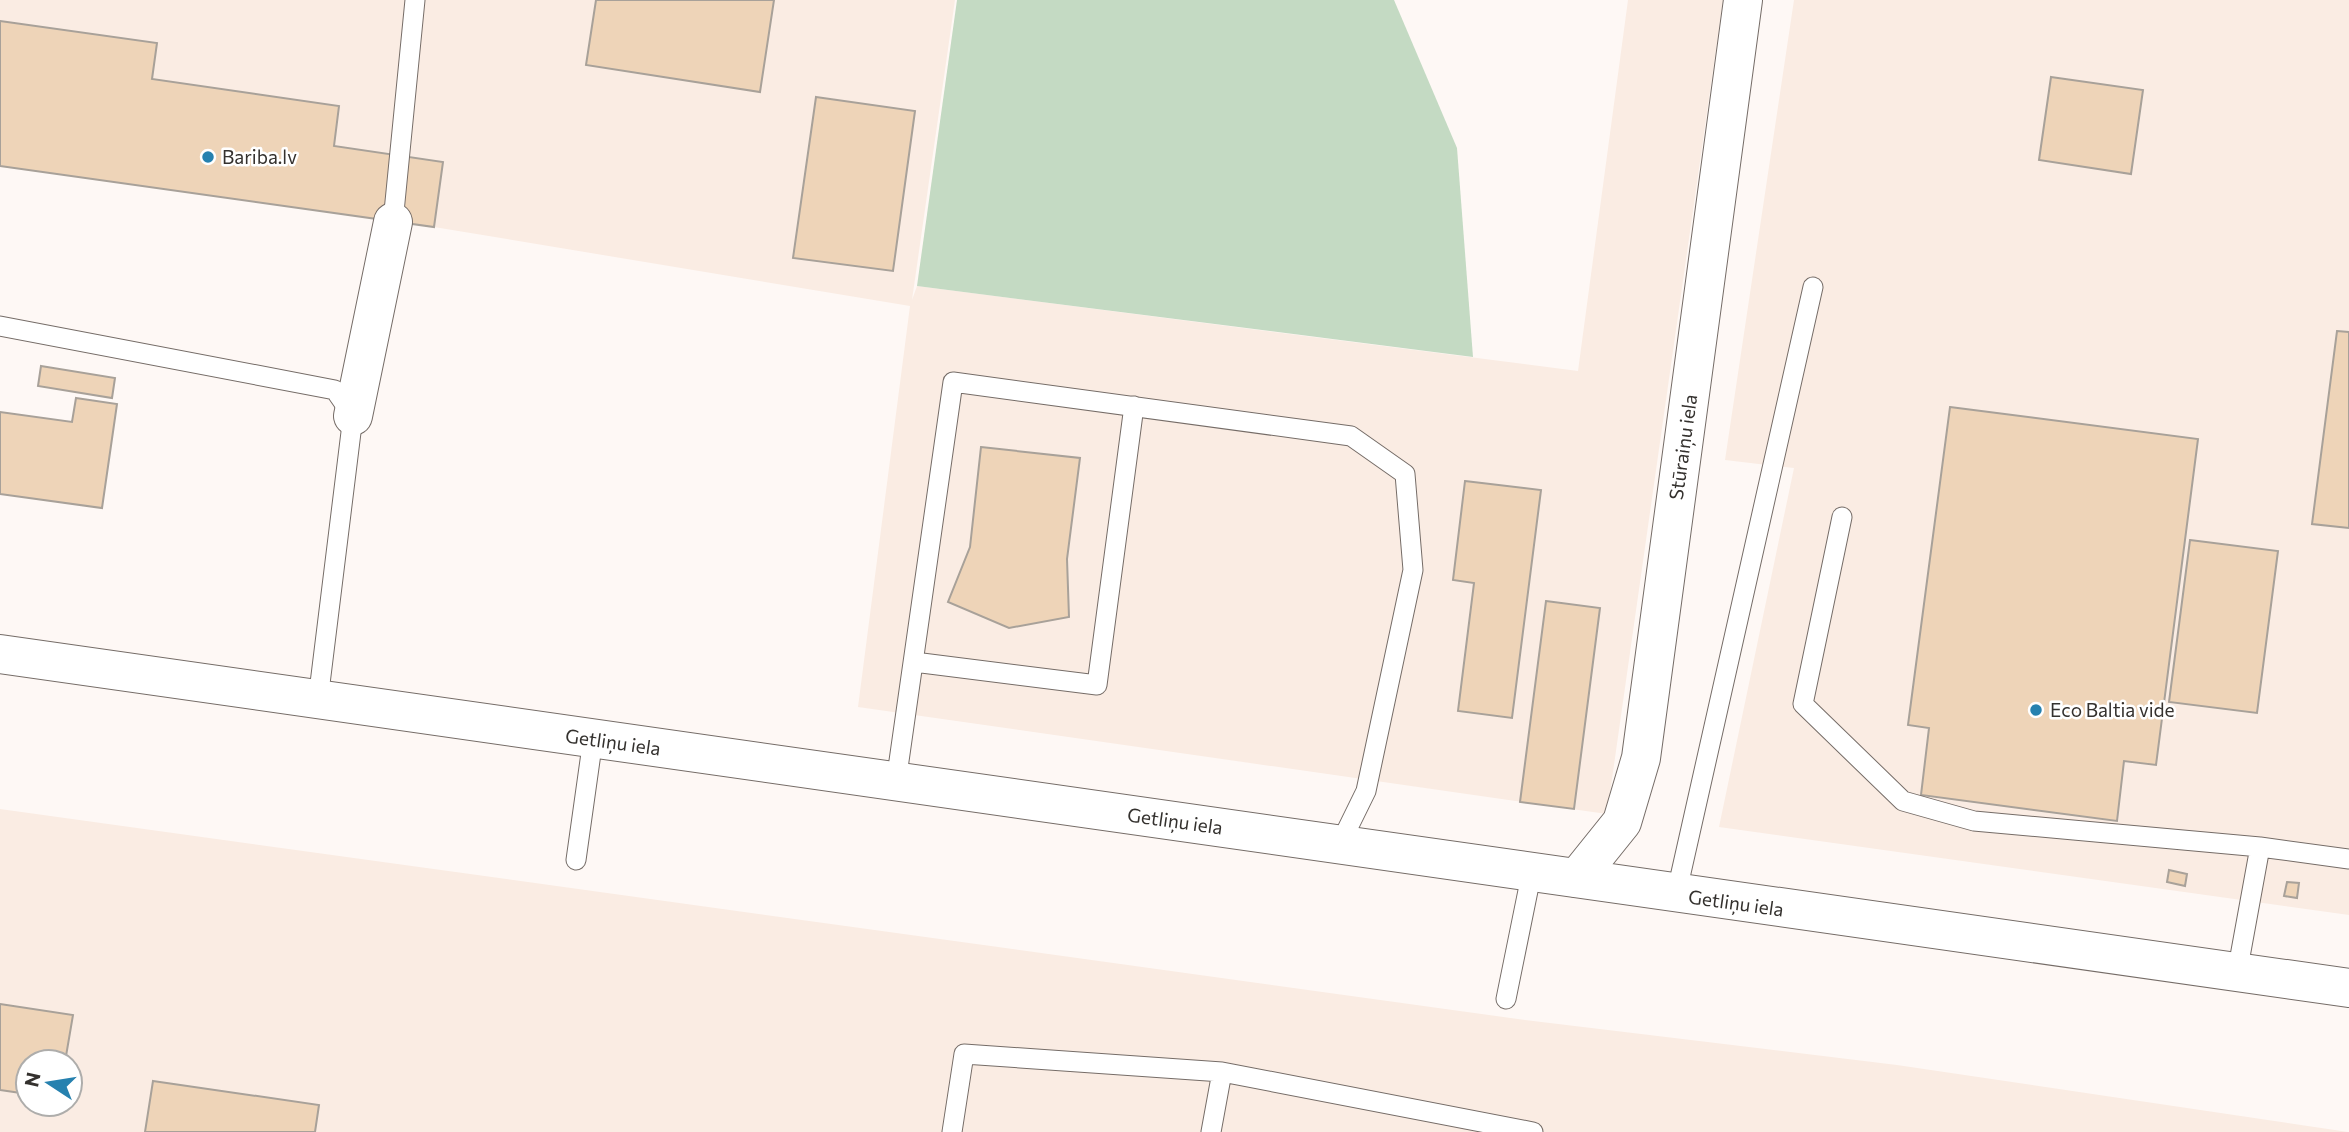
<svg xmlns="http://www.w3.org/2000/svg" width="2349" height="1132" font-family="Commissioner,sans-serif">
<rect width="100%" height="100%" fill="#fef8f5"/>
<path fill="#faece3" fill-rule="evenodd" d="M0,0H955L912,300L917,286L1578,371L1628,0H1723L1607,814L858,707L910,306L434,227L0,166Z
M1794,0H2349V915L1719,827L1794,468L1725,460Z
M0,809L1525,1020L1897,1065L2348,1132H0ZM28,1062H70V1104H28Z"/>
<path fill="#c4dac3" d="M957,0H1394L1457,148L1473,357L917,286Z"/>
<path fill="#eed4b8" stroke="#a8a199" stroke-width="2" d="M596,0H774L760,92L586,65Z
M0,21L157,43L152,79L339,106L334,146L443,162L434,227L0,166Z
M2051,77L2143,90L2131,174L2039,160Z
M816,97L915,111L893,271L793,258Z
M2337,331L2349,332V528L2312,524Z
M41,366L115,378L112,398L38,386Z
M76,398L117,404L102,508L0,494V412L72,422Z
M1950,407L2198,439L2156,765L2124,761L2117,821L1921,795L1929,728L1908,725Z
M981,447L1080,458L1067,559L1069,617L1009,628L948,602L970,547Z
M1465,481L1541,490L1512,718L1458,711L1474,583L1453,580Z
M2190,540L2278,551L2257,713L2169,702Z
M1546,601L1600,608L1574,809L1520,802Z
M2169,870L2187,874L2185,886L2167,882Z
M2287,882L2299,883L2297,898L2284,896Z
M0,1004L73,1015L65,1062H28V1094L0,1090Z
M153,1081L319,1105L315,1132H145Z"/>
<g fill="none" stroke-linecap="round" stroke-linejoin="round">
<g stroke="#756c67" stroke-width="21">
<path id="lane" d="M393,222L415,0
M0,326L335,390L353,416L318,700
M1842,517L1803,704L1903,801L1974,821L2260,847L2349,859
M914,662L1097,685L1134,406
M896,782L953,382L1351,436L1405,474L1413,570L1366,791L1340,844
M576,860L593,739
M1676,895L1813,287
M2237,973L2260,847
M1506,999L1532,871
M952,1132L964,1054L1222,1072L1533,1132
M1211,1132L1222,1072"/>
</g>
<g stroke="#756c67" stroke-width="40">
<path id="street" d="M353,416L393,222
M1577,878L1622,822L1641,758L1743,0"/>
</g>
<g stroke="#756c67" stroke-width="40">
<path id="secondary" d="M0,654L2349,988"/>
</g>
<use href="#lane" stroke="#fff" stroke-width="19"/>
<use href="#street" stroke="#fff" stroke-width="38"/>
<use href="#secondary" stroke="#fff" stroke-width="38"/>
</g>
<g fill="#2681af" stroke="#fff" stroke-width="2.5">
<circle cx="208" cy="157" r="7"/>
<circle cx="2036" cy="710" r="7"/>
</g>
<g text-anchor="middle" stroke-width="5" stroke-linejoin="round" paint-order="stroke">
<g font-size="19" fill="#34312e" stroke="#fff" text-anchor="start">
<text x="222" y="164">Bariba.lv</text>
<text x="2050" y="717">Eco Baltia vide</text>
</g>
<g font-size="19" fill="#34312e" stroke="#fff">
<text transform="translate(1683 447) rotate(-82)" y="7">Stūraiņu iela</text>
<text transform="translate(613 742) rotate(8)" y="7">Getliņu iela</text>
<text transform="translate(1175 821) rotate(8)" y="7">Getliņu iela</text>
<text transform="translate(1736 903) rotate(8)" y="7">Getliņu iela</text>
</g>
</g>
<g transform="translate(49 1083) rotate(282)"><circle r="33" fill="#ffffff" stroke="#aeadab" stroke-width="2"/>
<path d="M0-5L12 26L0 18L-12 26Z" fill="#2681af"/>
<text y="-10" font-size="19" font-weight="bold" text-anchor="middle" fill="#34312e">N</text>
</g>
</svg>
